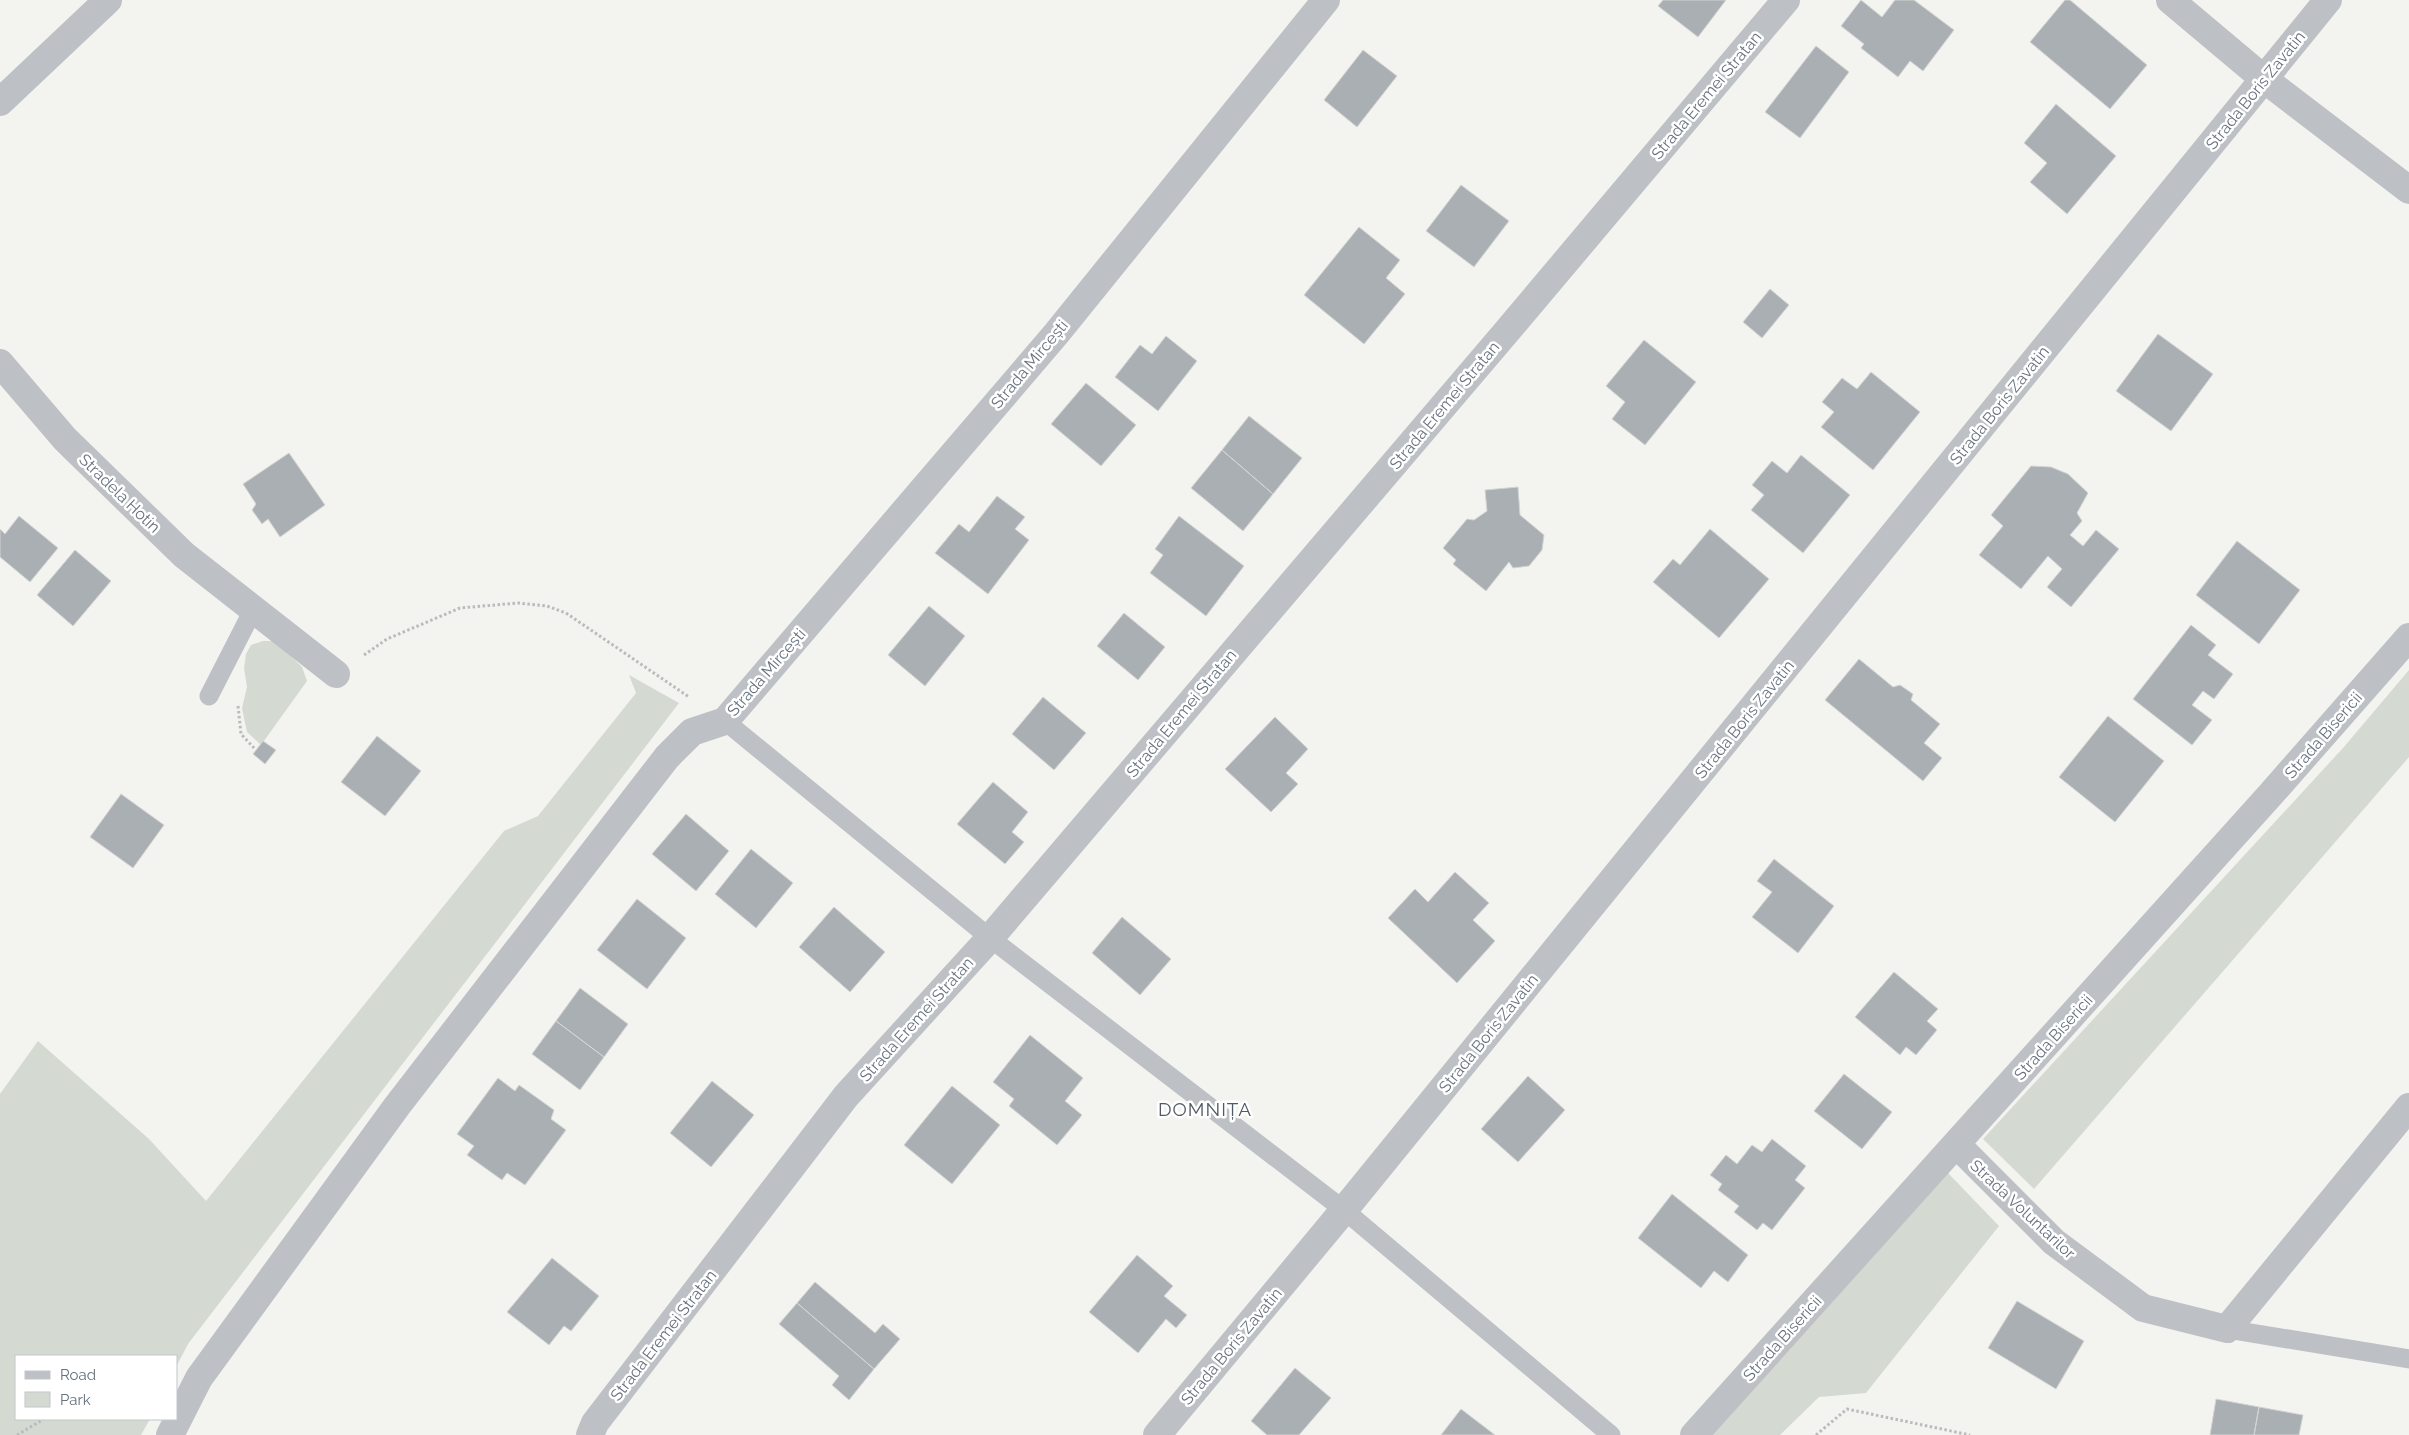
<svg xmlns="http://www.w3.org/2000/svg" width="2409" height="1435" font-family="Raleway,sans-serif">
<rect width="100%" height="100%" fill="#f3f3f0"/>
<path fill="#d4dad1" d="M263,641H276L302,667L307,681L261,745L247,732L242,708L247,687L244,668L246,654L251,645Z
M2409,670V757L2034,1189L1983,1139L2343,748Z
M629,675L679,703L188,1344L176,1367V1356H16V1419H150L141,1435H0V1094L38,1041L149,1139L206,1201L504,831L538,816L636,693Z
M1948,1173L1999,1226L1866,1393L1819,1397L1780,1435H1709Z"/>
<path fill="#a9afb3" stroke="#d4d5d3" d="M1663,0H1726L1698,37L1658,6Z
M1861,0L1882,17L1895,0H1914L1954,30L1923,71L1910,61L1898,77L1861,48L1864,44L1841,26Z
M2065,0H2070L2147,65L2110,109L2030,42Z
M1816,46L1849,72L1800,138L1765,112Z
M1363,50L1397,76L1357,127L1324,100Z
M2056,104L2116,156L2067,214L2030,182L2047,163L2024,143Z
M1461,185L1509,221L1474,267L1426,231Z
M1359,227L1400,260L1386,278L1405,294L1364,344L1304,295Z
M1770,289L1789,305L1762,338L1743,322Z
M2158,334L2213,374L2171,431L2116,391Z
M1166,336L1197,361L1158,411L1115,377L1140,345L1152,354Z
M1644,340L1696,382L1645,445L1612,419L1625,402L1606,386Z
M1871,372L1920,412L1873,470L1821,427L1834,412L1822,402L1842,378L1857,389Z
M1086,383L1136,425L1101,466L1051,424Z
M1249,416L1302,458L1273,494L1222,450Z
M1222,450L1273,494L1243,531L1191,488Z
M289,453L325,505L280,537L268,519L262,524L252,510L256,504L243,484Z
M1801,455L1850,495L1803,553L1751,510L1764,495L1752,485L1772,461L1787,473Z
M2031,466L2051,467L2068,474L2088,493L2077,513L2082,521L2070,535L2083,546L2096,530L2119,549L2071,607L2047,587L2062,569L2048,556L2021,589L1979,555L2003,526L1991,515Z
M1518,487L1520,515L1544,535L1542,550L1529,566L1513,568L1509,562L1486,591L1453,564L1456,560L1443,548L1467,519L1474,520L1487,511L1485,490Z
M997,496L1025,517L1015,529L1029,540L988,594L935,553L959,524L969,532Z
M19,516L58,548L30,582L0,557V529L5,534Z
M1179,516L1244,566L1206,616L1150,573L1163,555L1155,549Z
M1710,529L1769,579L1719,638L1653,582L1673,559L1680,565Z
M2237,541L2300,590L2259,644L2196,595Z
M75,550L111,581L73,626L37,595Z
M929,606L965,636L925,686L888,655Z
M1124,613L1165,647L1138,680L1097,646Z
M2191,625L2216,645L2208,655L2233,674L2214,699L2203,691L2192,705L2212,720L2192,745L2133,699Z
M1859,659L1893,687L1900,685L1913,694L1911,700L1940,724L1924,743L1942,758L1923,781L1825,700Z
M1043,697L1086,733L1054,770L1012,734Z
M2108,716L2164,761L2115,822L2059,777Z
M1275,717L1308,749L1286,773L1298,784L1271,812L1225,769Z
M377,736L421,771L385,816L341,782Z
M263,741L276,750L265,764L253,754Z
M993,782L1028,812L1012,832L1024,842L1005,864L957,824Z
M121,794L164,825L133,868L90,837Z
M686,814L729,851L696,891L652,854Z
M751,849L793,883L756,928L715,894Z
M1774,859L1834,906L1798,953L1752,917L1772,892L1757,881Z
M1455,872L1489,903L1473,920L1495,941L1457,983L1388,918L1415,889L1428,902Z
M637,899L686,938L647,989L597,950Z
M834,907L885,952L850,992L799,947Z
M1122,917L1171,959L1140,995L1092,953Z
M1894,972L1938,1009L1927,1021L1937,1030L1916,1055L1906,1047L1900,1055L1855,1017Z
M580,988L628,1024L604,1057L556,1021Z
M556,1021L604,1057L580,1090L532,1054Z
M1030,1035L1083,1078L1065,1101L1082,1115L1057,1145L1009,1106L1014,1099L993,1082Z
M1844,1074L1892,1112L1862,1149L1814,1111Z
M1528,1076L1565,1110L1518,1162L1481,1129Z
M498,1078L515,1091L519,1085L554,1110L551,1119L566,1130L525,1185L507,1173L502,1180L467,1155L474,1146L457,1134Z
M712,1081L754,1115L711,1167L670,1133Z
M952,1086L1000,1125L952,1184L904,1145Z
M1772,1139L1806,1166L1795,1180L1805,1188L1772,1230L1763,1223L1757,1230L1734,1212L1739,1206L1718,1190L1722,1184L1710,1175L1726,1155L1737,1164L1752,1145L1762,1152Z
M1672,1194L1748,1255L1728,1282L1714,1271L1701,1288L1638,1238Z
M1137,1255L1173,1286L1164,1296L1187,1315L1176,1328L1166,1319L1138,1353L1089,1312Z
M552,1258L599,1296L571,1331L564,1326L549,1345L507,1312Z
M815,1282L875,1333L883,1324L900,1339L874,1369L797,1303Z
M2017,1301L2084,1341L2056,1389L1988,1348Z
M797,1303L874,1369L849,1400L832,1385L839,1376L779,1324Z
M1295,1368L1331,1398L1299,1435H1267L1251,1421Z
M2216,1399L2259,1407L2254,1435H2210Z
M2259,1407L2303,1415L2299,1435H2254Z
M1461,1409L1495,1435H1441Z"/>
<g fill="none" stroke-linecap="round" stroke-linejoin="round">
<path stroke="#b9bbbd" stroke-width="3" stroke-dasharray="2.5 2.5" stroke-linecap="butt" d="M364,655L387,639L460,608L518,603L547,606L566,613L689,697
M238,706L241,734L254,748
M17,1435L44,1419
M1816,1435L1847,1409L1970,1435"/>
<path stroke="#bdc0c4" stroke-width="19" d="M209,696L253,610
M725,721L990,938L1344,1210L1611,1435
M2227,1329L2409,1359"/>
<path stroke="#bdc0c4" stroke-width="28" d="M2170,0L2264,79L2409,190
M0,102L108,0
M0,363L65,439L184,555L336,674
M1956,1144L2054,1242L2143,1308L2227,1329L2409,1107
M170,1435L199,1378L397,1106L667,757L692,732L725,721L1056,334L1326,0
M590,1435L595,1423L846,1096L990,938L1508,330L1786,0
M1157,1435L1344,1210L2328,0
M1694,1435L2271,794L2409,637"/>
</g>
<g text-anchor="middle" stroke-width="5" stroke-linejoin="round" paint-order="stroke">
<g font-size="16" fill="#65727e" stroke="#fff">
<text transform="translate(2255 90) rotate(-51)" y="6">Strada Boris Zavatin</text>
<text transform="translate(1706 95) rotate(-50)" y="6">Strada Eremei Stratan</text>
<text transform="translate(1029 364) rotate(-50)" y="6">Strada Mircești</text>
<text transform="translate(1444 405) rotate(-50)" y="6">Strada Eremei Stratan</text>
<text transform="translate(1999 405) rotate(-51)" y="6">Strada Boris Zavatin</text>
<text transform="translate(120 493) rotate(44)" y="6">Stradela Hotin</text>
<text transform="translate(766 672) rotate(-49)" y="6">Strada Mircești</text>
<text transform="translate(1181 713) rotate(-50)" y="6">Strada Eremei Stratan</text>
<text transform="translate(1744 719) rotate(-51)" y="6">Strada Boris Zavatin</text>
<text transform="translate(2323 735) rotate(-49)" y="6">Strada Bisericii</text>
<text transform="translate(916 1019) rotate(-48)" y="6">Strada Eremei Stratan</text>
<text transform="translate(1488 1033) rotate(-51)" y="6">Strada Boris Zavatin</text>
<text transform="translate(2053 1037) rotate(-48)" y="6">Strada Bisericii</text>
<text transform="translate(2023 1209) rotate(43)" y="6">Strada Voluntarilor</text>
<text transform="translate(663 1335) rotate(-52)" y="6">Strada Eremei Stratan</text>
<text transform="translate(1782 1338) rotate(-48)" y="6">Strada Bisericii</text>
<text transform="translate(1231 1346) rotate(-50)" y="6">Strada Boris Zavatin</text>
</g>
<g font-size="19" letter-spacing="1" fill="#525b64" stroke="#fff">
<text x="1205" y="1116">DOMNIȚA</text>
</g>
</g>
<rect x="15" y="1355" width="162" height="65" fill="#ffffff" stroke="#c1c7cb"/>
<rect x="25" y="1371" width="25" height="8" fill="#bdc0c4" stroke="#c1c7cb"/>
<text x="60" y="1380" font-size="15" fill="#65727e">Road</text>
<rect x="25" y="1392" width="25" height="15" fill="#d4dad1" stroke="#c1c7cb"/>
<text x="60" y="1405" font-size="15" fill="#65727e">Park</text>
</svg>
